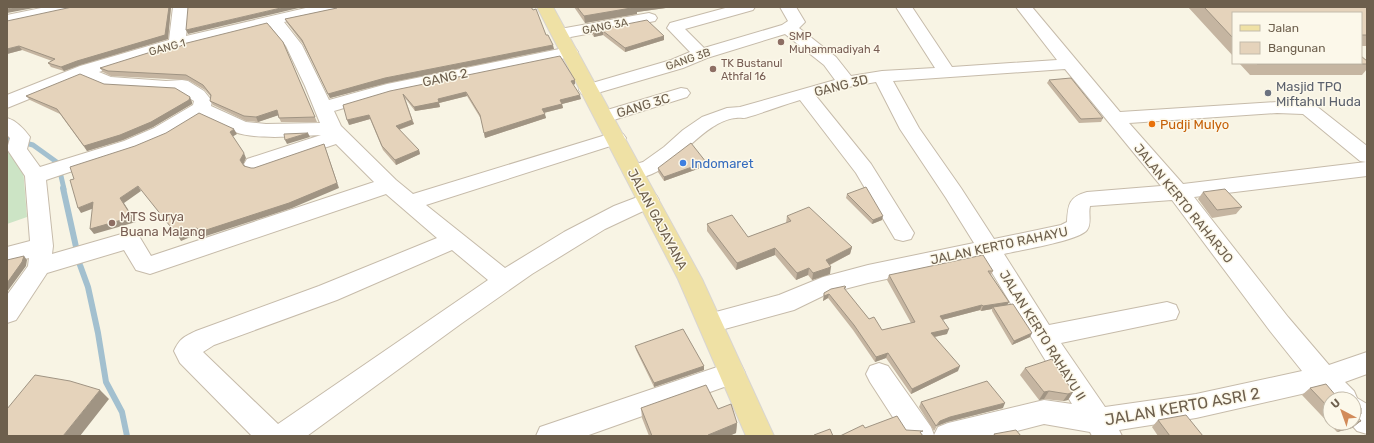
<svg xmlns="http://www.w3.org/2000/svg" width="1374" height="443" font-family="Rubik,sans-serif">
<rect width="100%" height="100%" fill="#f8f4e4"/>
<path fill="#cce4c5" d="M7,151L23,168L27,217L7,224Z"/>
<g fill="none" stroke-linecap="round" stroke-linejoin="round">
<path stroke="#a3c0cf" stroke-width="5" d="M7,136L10,139L33,145L58,163L64,189"/>
<path stroke="#a3c0cf" stroke-width="6" d="M63,188L80,265L88,287L98,333L106,382L122,412L127,436"/>
<g stroke="#c6bbaa" stroke-width="2">
<path id="minor" d="M46,7H76L74,10L7,25V15Z
M173,7H189L186,36L310,7H340L338,10L284,22L302,45L329,100L387,84L569,47L575,48L578,52L575,56L391,94L334,111L341,126L396,180L413,194L609,134L616,132L623,134L626,138L623,142L426,205L505,268L564,232L614,206L648,193L656,195L659,200L656,205L605,229L532,274L462,323L307,436H252L180,363L174,351C180,338 184,337 196,331L319,286L437,238L386,194L150,274L136,270L124,250L47,273L16,320L7,323V295L28,266L29,258L7,263V247L30,241L25,176L7,149L10,138L7,135V118C17,121 24,129 30,137L27,149L40,167L124,141L154,128L193,105L194,101L178,91H166L107,87L83,77L7,108V95L80,66L169,40ZM270,26L286,46L305,86L320,123L266,124L246,122L211,106L212,101L204,91L188,81L182,80L166,81L111,77L99,72L153,55L183,49L184,47ZM202,116C213,121 224,128 235,132C256,140 298,136 321,135L247,159L244,164L247,169L254,171L261,169L336,144L374,182L151,256L139,236L125,233L52,254L53,246L46,180L138,149L168,136ZM452,250L488,280L278,424L203,352L214,345L337,300Z
M729,7H755L753,10L685,29L704,48L782,25L788,21L780,7H796L805,22L799,28L836,57L851,76L882,71L935,68L896,7H912L952,67L1057,60L1016,7H1032L1120,112L1277,102H1298L1315,105L1367,146V176L1194,197L1288,317L1329,365L1367,352V374L1345,382L1354,391L1357,398L1367,404V434L1357,431L1350,423H1354V399H1330V403L1319,390L1196,418L1119,430L1122,436H1092L1090,432L1044,424L998,436H905L870,382L866,374L870,366L879,363L888,366L931,427L934,435L938,427L948,423L1044,400L1072,404L983,258L868,283L829,293L794,310L710,333L701,330L698,323L701,316L779,295L823,277L868,265L974,243L946,198L900,129L876,82L848,87L816,96L871,164L914,233L911,239L903,241L895,239L856,173L800,100C783,105 765,112 748,117C743,119 740,117 736,118C730,118 721,122 716,125C689,139 660,186 626,177L623,172L626,167L643,162L664,147L683,130L702,117L727,108L740,107L835,80L824,65L785,34L707,58L683,68L594,94L588,95L582,94L579,90L582,86L671,60L690,52L667,28L670,23ZM1065,69L1161,186L1087,192C1069,197 1068,204 1067,222L1061,225L994,239L961,188L919,128L893,81ZM1277,113L1303,114L1360,161L1366,162L1183,184L1129,123ZM1172,200L1270,331L1302,371L1196,394L1105,407L1061,343L1176,319L1179,312L1176,305L1167,302L1049,325L1004,254C1020,250 1078,241 1087,230C1092,223 1088,214 1090,206Z
M649,13L655,15L657,18L655,21L560,39L554,38L552,34L554,30L560,29Z
M681,88L687,89L690,93L687,97L604,123L597,121L595,117L597,113Z
M732,362L741,365L745,373L741,381L586,436H536L540,427Z"/>
</g>
<g stroke="#d9d5d1" stroke-width="2">
<path id="major" d="M537,7H553L702,279L774,436H746L678,279Z"/>
</g>
<use href="#minor" fill="#fff" fill-rule="evenodd"/>
<use href="#major" fill="#efe1a5" fill-rule="evenodd"/>
</g>
<path fill="#c5b5a1" d="M72,7H171L168,39L80,65L64,71L51,67L48,63L52,61L22,50L7,54Z
M574,7H673L637,12V14L585,23Z
M1188,7H1367V46H1361V13H1233V56Z
M337,8L546,35L554,49L387,83L330,98L303,44L287,23L285,19Z
M592,31L664,36V40L625,52L603,35L594,37L592,34Z
M283,42L317,122H281L278,115L258,122L246,121L213,105L210,101L211,97L205,90L188,80L111,76L103,72L100,68Z
M1367,61V69L1362,75H1250L1239,63H1361Z
M1049,80L1103,118L1101,122L1079,123L1047,83Z
M104,84L192,102V104L153,127L123,140L87,151L60,114L30,100L26,96Z
M575,84L573,85L581,99L562,104L563,108L544,113L546,118L485,138L481,119L467,96L439,103L440,107L415,111L405,98L414,124L399,130L419,150L420,154L396,165L383,150L370,119L349,125L390,91Z
M706,166L664,181L658,172V168Z
M1203,192L1242,207L1236,214L1212,218L1198,199Z
M847,194L882,220L872,224L846,198Z
M787,216L852,247L850,254L830,265V274L812,280L808,275L796,280L775,255L736,270L707,231V224L748,237L786,223Z
M993,271L991,275L1009,302L1007,305L1030,337L1012,345L992,311V309L981,311L980,310L942,320L947,334L935,337L958,371L911,394L886,358L875,362L853,330L828,298L823,301L824,293L846,287L845,290L869,319L882,330L911,323L887,280L889,275Z
M635,346L704,366V370L654,387L636,350Z
M1025,368L1073,392L1068,400L1063,401L1044,399L1039,400L1020,375Z
M1310,388L1337,396L1340,393L1352,399H1330V423H1354L1358,417L1361,421L1352,428L1337,432L1302,395Z
M921,402L1003,408L947,422L937,426L934,431L919,407Z
M641,408L718,409L737,423L736,433L729,436H649L642,418Z
M1158,420L1203,436H1158L1152,427Z"/>
<path fill="#a09483" d="M17,7H39L7,13V9Z
M169,7H171L168,39L80,65L64,71L61,67Z
M285,7H303L188,34L186,30Z
M636,7H673L637,12V14L585,23L584,16Z
M603,31V35L594,37V34Z
M664,36V40L625,52V48Z
M553,45L554,49L387,83L330,98L328,94L385,78Z
M19,46L22,50L7,54V49Z
M575,80V84L571,86V81Z
M466,92L467,96L439,103L440,107L415,111L414,107L438,99Z
M580,95L581,99L562,104L563,108L543,113L542,109L560,100Z
M190,97L192,102V104L153,127L123,140L87,151L84,146Z
M277,110L279,115L258,122L256,117Z
M545,114L546,118L485,138L484,133Z
M369,115L370,119L349,125L347,120Z
M412,120L414,124L397,130L396,126Z
M234,129L237,134L232,137L230,132Z
M308,133L310,137L287,144L285,140Z
M324,144L339,188L292,208L203,237L200,233L181,241L178,236Z
M419,150L420,154L396,165L395,160Z
M244,153L246,158L243,165L240,160Z
M706,162V166L664,181V177Z
M138,186L141,191L124,203L136,222L94,234L90,229L120,198Z
M93,202L97,207L81,213L78,208Z
M883,216L882,220L872,224L873,220Z
M852,247L850,254L825,267L826,260Z
M775,248V255L736,270L737,263Z
M24,256L27,260L26,266L7,292V283Z
M831,267L830,274L812,280L813,273Z
M809,268L808,275L796,280L797,273Z
M829,294L828,298L823,301L824,296Z
M1009,302L1006,307H993L992,309L981,311L983,306Z
M982,305L980,310L938,321L940,316Z
M949,329L947,334L929,338L931,333Z
M1032,333L1030,337L1012,345L1014,341Z
M888,353L886,358L875,362L876,357Z
M704,366V370L654,387V383Z
M960,366L958,371L911,394L912,389Z
M100,390L109,399L80,436H63Z
M1049,391L1044,399L1039,400L1044,392Z
M1073,392L1068,400L1063,401L1068,394Z
M1005,403L1003,408L947,422L937,426L934,431L940,421L950,417Z
M1361,421L1352,428L1337,432L1346,425Z
M737,423L736,433L729,436H708V435Z"/>
<path fill="#e5d3bb" stroke="#a09483" d="M7,7H17L7,9Z
M72,7H169L165,35L77,61L61,67L48,63L55,59L19,46L7,49V21Z
M188,7H285L186,30Z
M337,7H531L533,10L536,9L546,35H548L553,45L385,78L328,94L302,40L285,19L337,8Z
M577,7H637L584,16Z
M1204,7H1367V35H1361V13H1233V38Z
M647,20L664,36L625,48L603,31L594,34L592,31Z
M267,23L283,42L315,117L279,118L277,110L256,117L244,116L210,101L211,95L203,85L186,75L108,71L100,68L151,52L181,46L183,44Z
M560,56L575,80L571,81L580,95L560,100L562,104L542,109L545,114L484,133L480,115L466,92L438,99L439,102L414,107L403,94L412,120L396,126L419,150L395,160L382,146L369,115L347,120L343,105L390,91Z
M1361,56L1367,61V64H1257L1256,63H1361Z
M80,74L104,84L175,88L190,97L189,100L151,122L120,135L84,146L57,109L26,96Z
M1071,78L1103,118L1081,119L1049,80Z
M199,113L234,129L230,132L244,153L240,160L244,166L251,168H254L324,144L337,183L289,203L200,232L197,228L178,236L138,186L120,198L132,217L90,229L93,202L78,208L70,180L74,179L70,167L135,146L166,133Z
M308,133L285,140L284,134Z
M691,143L706,162L664,177L658,168Z
M866,187L883,216L873,220L847,194Z
M1225,189L1242,207L1217,210L1203,192Z
M809,207L852,247L826,260L831,267L813,273L809,268L797,273L775,248L737,263L707,224L732,215L748,237L791,221L787,216Z
M983,255L993,271H988L1009,302L983,306L982,305L940,316L949,329L931,333L960,366L912,389L888,353L876,357L854,325L829,294L824,296V293L831,289L845,286L846,287L844,288L869,319L874,317L882,330L915,322L889,275Z
M24,256L22,262L7,283V260Z
M1013,304L1032,333L1014,341L993,307Z
M683,329L704,366L654,383L635,346Z
M1052,359L1073,392L1068,394L1049,391L1044,392L1025,368Z
M35,375L70,381L100,390L63,436H7V409Z
M987,381L1005,403L950,417L940,421L936,426L921,402Z
M1326,384L1337,397H1339L1340,393H1346L1352,399H1330V409L1310,388Z
M706,385L718,409L731,404L737,423L708,435L709,436H652L641,408Z
M1354,401L1361,408V414L1357,416L1361,421L1354,423Z
M1186,415L1203,436H1170L1158,420Z
M897,416L906,430L923,431L920,432L923,436H840L863,425L865,428Z
M1344,423H1353L1346,425Z
M830,429L833,436H815L814,435Z
M1016,430L1021,436H995L994,434Z"/>
<g fill="#8d6e63" stroke="#fcf8ea" stroke-width="1.5">
<circle cx="781" cy="42" r="4"/>
<circle cx="713" cy="69" r="4"/>
<circle cx="112" cy="223" r="4"/>
</g>
<circle fill="#6b7280" stroke="#fcf8ea" stroke-width="1.5" cx="1268" cy="93" r="4"/>
<circle fill="#e8710a" stroke="#fcf8ea" stroke-width="1.5" cx="1152" cy="124" r="4"/>
<circle fill="#3f7fe0" stroke="#fcf8ea" stroke-width="1.5" cx="683" cy="163" r="4"/>
<g text-anchor="middle" stroke-width="3" stroke-linejoin="round" paint-order="stroke">
<g font-size="11" fill="#6d5f4d" stroke="#fcf8ea">
<text transform="translate(605 26) rotate(-11)" y="4">GANG 3A</text>
<text transform="translate(167 47) rotate(-15)" y="4">GANG 1</text>
<text transform="translate(688 59) rotate(-19)" y="4">GANG 3B</text>
</g>
<g font-size="11" fill="#785e54" stroke="#fcf8ea" text-anchor="start">
<text x="789" y="40">SMP<tspan x="789" dy="13">Muhammadiyah 4</tspan></text>
<text x="721" y="67">TK Bustanul<tspan x="721" dy="13">Athfal 16</tspan></text>
</g>
<g font-size="13" fill="#6d5f4d" stroke="#fcf8ea">
<text transform="translate(445 77) rotate(-12)" y="5">GANG 2</text>
<text transform="translate(841 85) rotate(-14)" y="5">GANG 3D</text>
<text transform="translate(643 105) rotate(-17)" y="5">GANG 3C</text>
<text transform="translate(1184 203) rotate(51)" y="5">JALAN KERTO RAHARJO</text>
<text transform="translate(658 219) rotate(62)" y="5">JALAN GAJAYANA</text>
<text transform="translate(999 245) rotate(-12)" y="5">JALAN KERTO RAHAYU</text>
<text transform="translate(1043 335) rotate(58)" y="5">JALAN KERTO RAHAYU II</text>
</g>
<g font-size="13" fill="#5b616d" stroke="#fcf8ea" text-anchor="start">
<text x="1276" y="91">Masjid TPQ<tspan x="1276" dy="15">Miftahul Huda</tspan></text>
</g>
<g font-size="13" fill="#c56008" stroke="#fcf8ea" text-anchor="start">
<text x="1160" y="129">Pudji Mulyo</text>
</g>
<g font-size="13" fill="#366cbe" stroke="#fcf8ea" text-anchor="start">
<text x="691" y="168">Indomaret</text>
</g>
<g font-size="13" fill="#785e54" stroke="#fcf8ea" text-anchor="start">
<text x="120" y="221">MTS Surya<tspan x="120" dy="15">Buana Malang</tspan></text>
</g>
<g font-size="16" fill="#6d5f4d" stroke="#fcf8ea">
<text transform="translate(1182 406) rotate(-10)" y="6">JALAN KERTO ASRI 2</text>
</g>
</g>
<rect width="1374" height="443" fill="none" stroke="#6d5f4d" stroke-width="16"/>
<rect x="1232" y="12" width="130" height="52" fill="#fcf8ea" stroke="#c3bbab"/>
<rect x="1240" y="25" width="20" height="6" fill="#efe1a5" stroke="#c3bbab"/>
<text x="1268" y="32" font-size="12" fill="#6d5f4d">Jalan</text>
<rect x="1240" y="42" width="20" height="12" fill="#e5d3bb" stroke="#c3bbab"/>
<text x="1268" y="52" font-size="12" fill="#6d5f4d">Bangunan</text>
<g transform="translate(1342 411) rotate(319)"><circle r="19" fill="#fcf8ea" stroke="#c3bbab"/>
<path d="M0-3L7 15L0 10L-7 15Z" fill="#d28b5a"/>
<text y="-6" font-size="11" font-weight="bold" text-anchor="middle" fill="#6d5f4d">U</text>
</g>
</svg>
